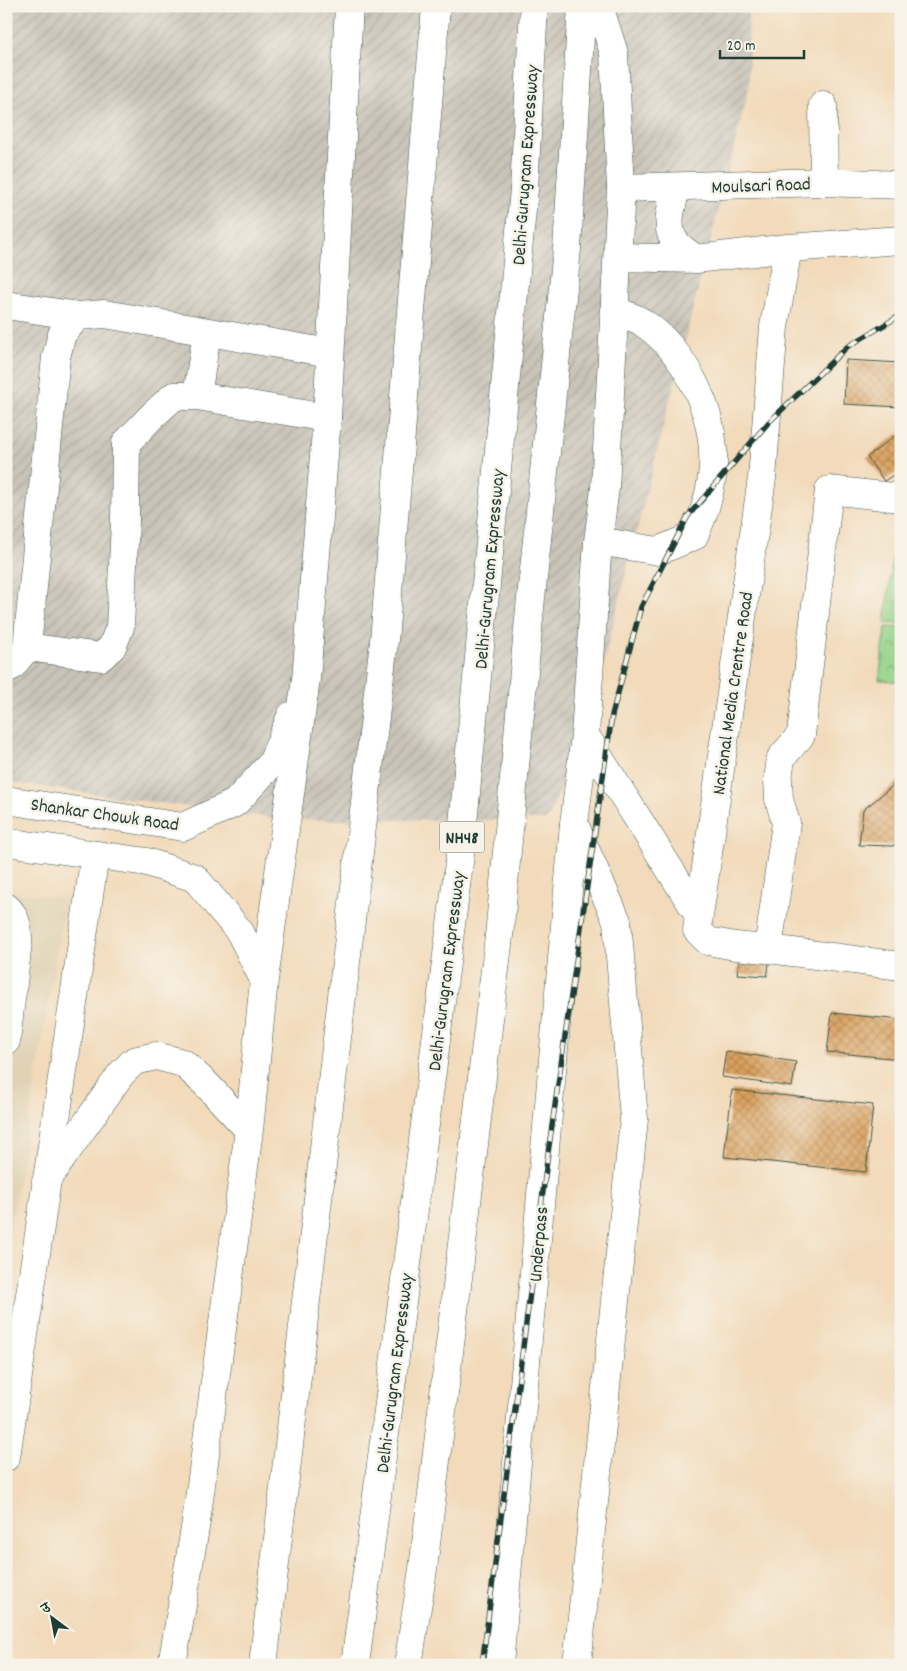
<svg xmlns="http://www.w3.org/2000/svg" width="907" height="1671" font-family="Dekko,'Playpen Sans Deva',sans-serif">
<defs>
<pattern id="industrial-furrows" width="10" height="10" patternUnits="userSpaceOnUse" patternTransform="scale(1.25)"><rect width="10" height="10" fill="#c9c3b8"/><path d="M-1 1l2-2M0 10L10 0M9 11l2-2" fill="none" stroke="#aca89f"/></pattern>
<pattern id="park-crowns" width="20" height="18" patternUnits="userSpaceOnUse" patternTransform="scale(1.25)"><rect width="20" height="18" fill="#95d48a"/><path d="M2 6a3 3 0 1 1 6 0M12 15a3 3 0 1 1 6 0" fill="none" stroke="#79ad72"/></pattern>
<pattern id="building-cross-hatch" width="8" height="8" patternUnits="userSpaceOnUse" patternTransform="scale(1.25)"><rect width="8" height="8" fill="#dba15e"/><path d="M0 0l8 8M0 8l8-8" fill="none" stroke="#b1844e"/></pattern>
</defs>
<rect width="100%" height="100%" fill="#f7f3e8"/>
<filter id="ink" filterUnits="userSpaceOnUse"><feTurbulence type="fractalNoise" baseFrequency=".02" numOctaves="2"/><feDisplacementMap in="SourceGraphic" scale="10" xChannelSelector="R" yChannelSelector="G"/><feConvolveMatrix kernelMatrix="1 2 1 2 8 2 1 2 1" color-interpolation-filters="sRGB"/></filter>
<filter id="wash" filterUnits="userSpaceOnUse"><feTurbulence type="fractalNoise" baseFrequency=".0096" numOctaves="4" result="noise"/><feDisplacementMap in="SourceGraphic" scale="20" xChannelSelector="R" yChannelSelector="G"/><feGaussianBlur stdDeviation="1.12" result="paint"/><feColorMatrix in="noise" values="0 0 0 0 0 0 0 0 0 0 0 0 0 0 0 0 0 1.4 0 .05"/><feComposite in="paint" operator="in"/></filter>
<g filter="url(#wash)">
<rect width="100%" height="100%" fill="#f2daba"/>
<path fill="#e0d3b5" d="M6,891L66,898L6,1256Z"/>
<path fill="url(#industrial-furrows)" d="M6,6H748L749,81L748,92L585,735L547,820H287L6,782Z"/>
<path fill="url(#park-crowns)" stroke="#5a885f" d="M898,508H901V624L885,623Z
M886,627L901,628V682L879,680Z"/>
<g id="blocks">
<path fill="url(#building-cross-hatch)" d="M846,360L901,363V407L844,404Z
M899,433L901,436V470L884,481L867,457Z
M901,779V839L893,846L859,845L863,810Z
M740,956L770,958L767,976L737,974Z
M832,1013L901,1020V1059L827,1052Z
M726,1051L796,1062L792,1087L722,1077Z
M732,1090L873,1105L866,1172L724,1157Z"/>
</g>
</g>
<g filter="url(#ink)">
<use href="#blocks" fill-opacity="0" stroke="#3f5548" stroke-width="1"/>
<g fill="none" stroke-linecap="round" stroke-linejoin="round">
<g stroke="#3f5548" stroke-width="29">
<path id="minor" d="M823,105L824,182
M677,187C672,204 663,229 677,244C682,250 690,254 696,259
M621,188L824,182L901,185
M788,248L774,327L762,478L697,930L708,941L735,946L777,950L901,966
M618,257L696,259L788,248L901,240
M6,305L78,316L105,314L330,353
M197,396L327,418
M27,647L101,657L112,647L120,627L125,521L126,443L154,414L174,396H197L207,332
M6,669L12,666L27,647L56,357L62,334L78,316
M574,824L617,921L634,1119L577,1665
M6,907C17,916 18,930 18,942L6,1041
M768,949L786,823L779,799L778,779L781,758L801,735L829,490L901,498
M6,1457L95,855"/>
</g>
<g stroke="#3f5548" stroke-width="29">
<path id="major" d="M598,541L658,551L694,536C704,514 712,491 713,466C716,414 686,351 642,322C634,317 623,314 614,310
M585,735L698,914
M6,800L183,827L235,803L272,763L291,716
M6,842L147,862L195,878L240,932L264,980
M46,1181L121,1074L134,1061L156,1056L183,1063L207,1085L249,1130
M172,1665L196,1522L249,1130L264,980L306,679L327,418L349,6
M408,1665L423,1569L499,936L530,608L567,249L582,6
M499,1665L574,824L585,735L598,541L605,488L621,188L614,53L599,6"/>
</g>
<g stroke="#3f5548" stroke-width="29">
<path id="highway" d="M263,1665L384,641L436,6
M355,1665L460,855L524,189L534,6"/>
</g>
<use href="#minor" stroke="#fff" stroke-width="28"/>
<use href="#major" stroke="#fff" stroke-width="28"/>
<use href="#highway" stroke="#fff" stroke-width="28"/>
<g stroke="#1f3d34" stroke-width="5.5">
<path id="rail" d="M482,1665L548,1153L612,715L641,607L688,516L768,423L847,347L901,315"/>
</g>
<use href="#rail" stroke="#f7f3e8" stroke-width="4" stroke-dasharray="11" stroke-linecap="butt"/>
</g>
</g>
<g text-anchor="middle" stroke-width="5" stroke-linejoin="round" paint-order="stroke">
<rect fill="#f7f3e8" stroke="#60746a" stroke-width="1" x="439.5" y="821.5" width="45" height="31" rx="4"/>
<g font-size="18" font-weight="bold" fill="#1f3d34">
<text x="462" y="843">NH48</text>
</g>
<g font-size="19" fill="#1f3d34" stroke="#f7f3e8">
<text transform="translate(524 165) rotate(-86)" y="7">Delhi-Gurugram Expressway</text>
<text transform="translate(761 184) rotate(-2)" y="7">Moulsari Road</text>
<text transform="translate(488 569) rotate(-85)" y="7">Delhi-Gurugram Expressway</text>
<text transform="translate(731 693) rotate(-82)" y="7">National Media Crentre Road</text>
<text transform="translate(105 813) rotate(8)" y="7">Shankar Chowk Road</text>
<text transform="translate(445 971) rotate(-83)" y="7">Delhi-Gurugram Expressway</text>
<text transform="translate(537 1244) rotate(-85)" y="7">Underpass</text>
<text transform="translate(393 1373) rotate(-83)" y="7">Delhi-Gurugram Expressway</text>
</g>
</g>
<rect width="907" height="1671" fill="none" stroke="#f7f3e8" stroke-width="25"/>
<g transform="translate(52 1618) rotate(328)" stroke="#f7f3e8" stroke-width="4" paint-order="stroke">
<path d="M0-4L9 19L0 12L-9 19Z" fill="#1f3d34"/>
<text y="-8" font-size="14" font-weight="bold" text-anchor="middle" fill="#1f3d34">उ</text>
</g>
<path d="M720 50v8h84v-8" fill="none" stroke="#1f3d34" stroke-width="2.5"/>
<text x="727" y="50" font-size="15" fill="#1f3d34" stroke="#f7f3e8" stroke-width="4" paint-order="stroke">20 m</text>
</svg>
